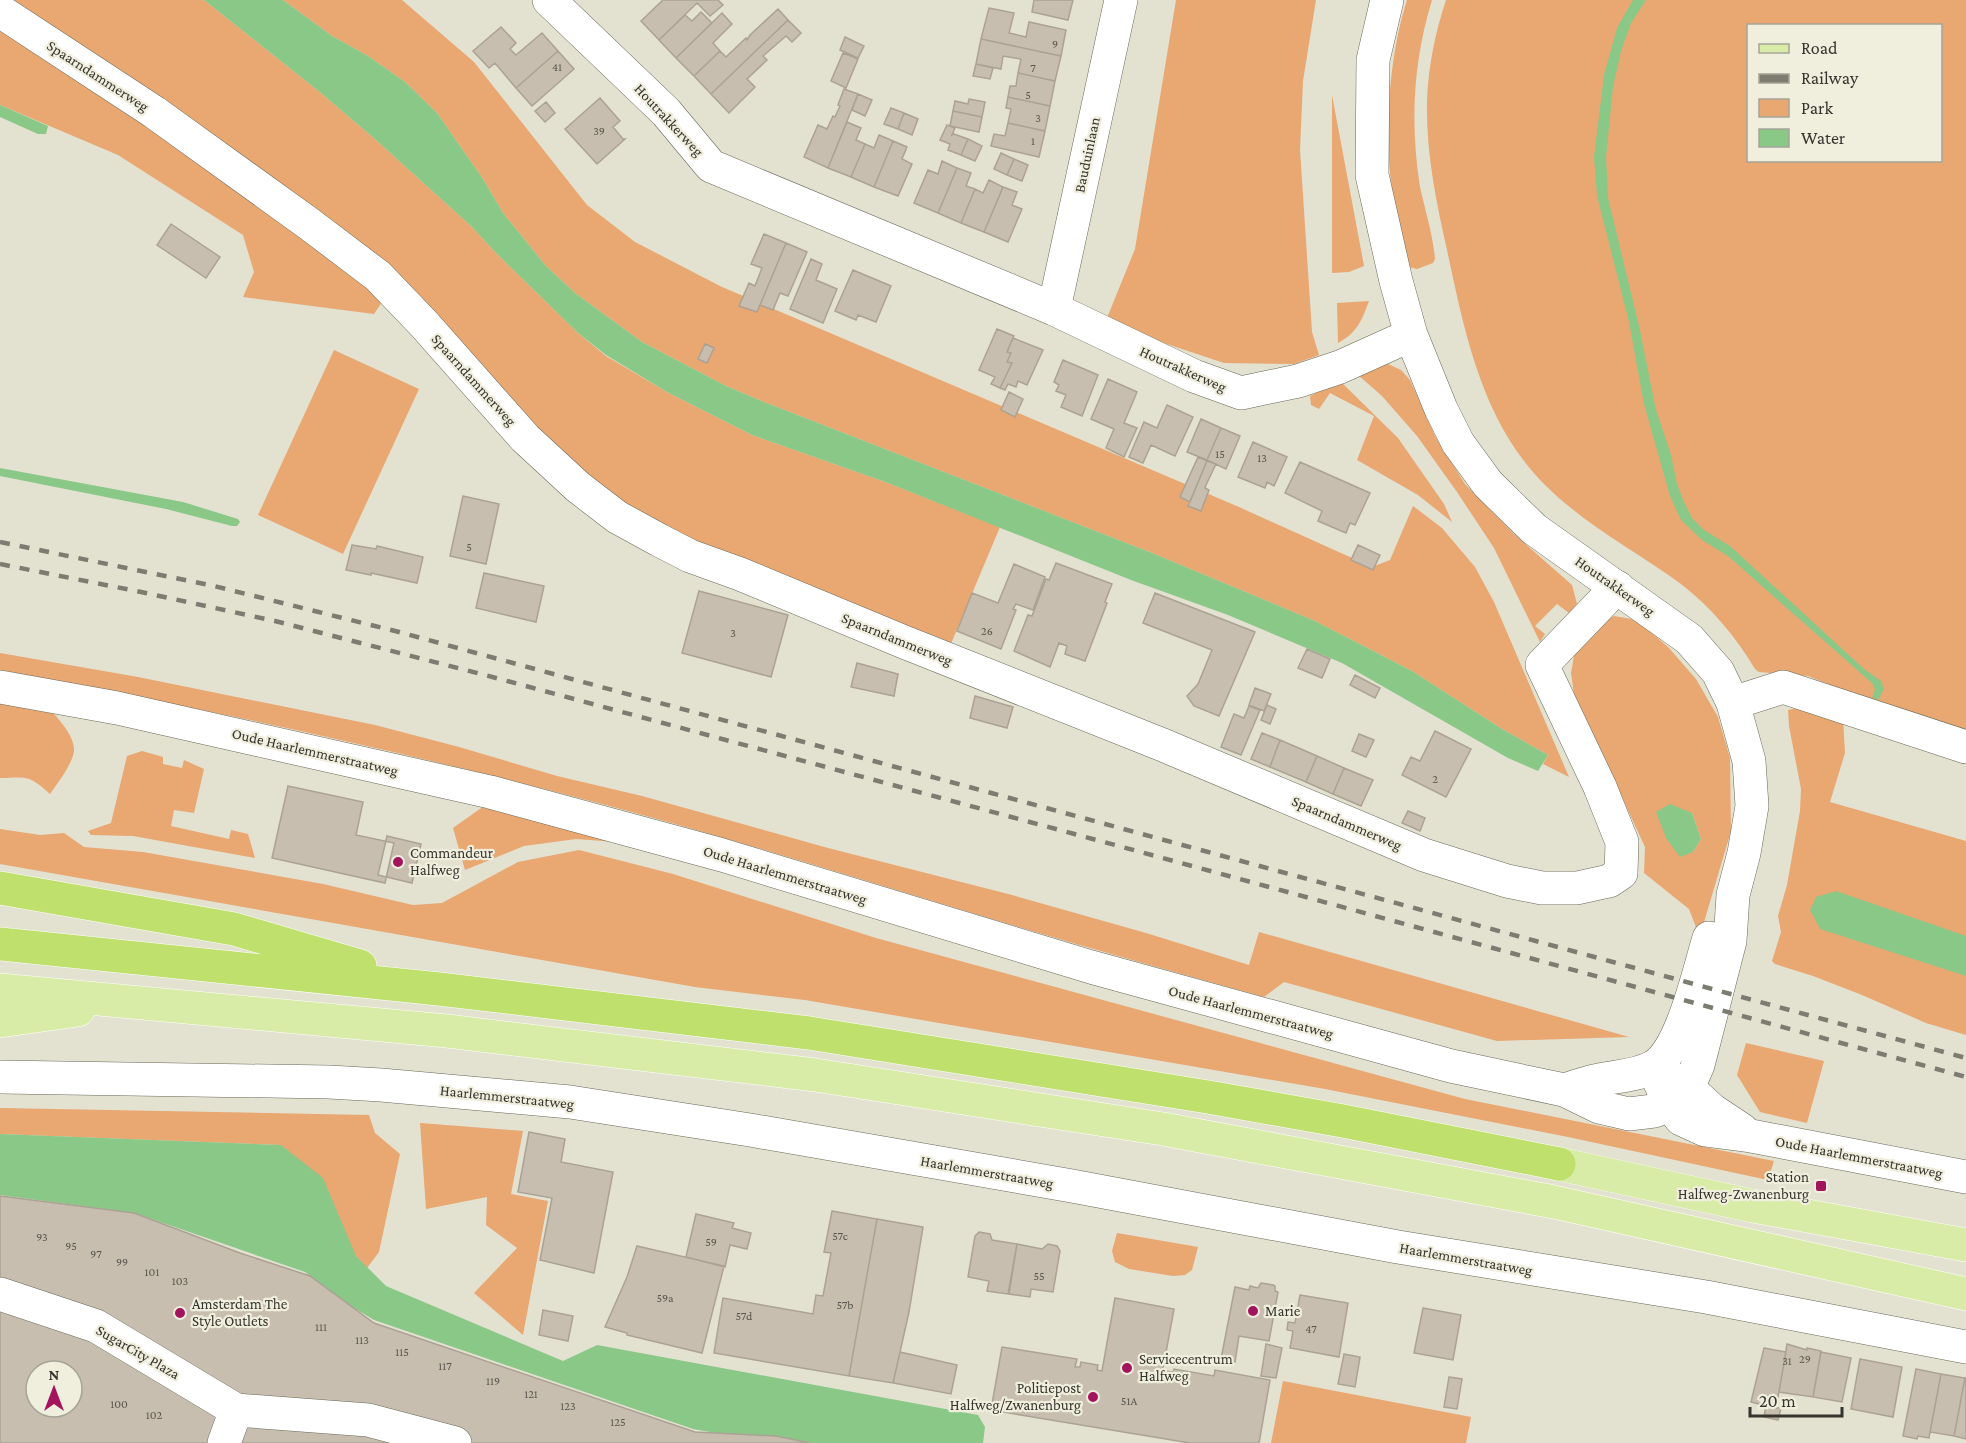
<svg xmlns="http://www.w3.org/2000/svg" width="1966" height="1443" font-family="'Crimson Pro',serif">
<rect width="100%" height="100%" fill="#e3e1d0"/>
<path fill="#e9a771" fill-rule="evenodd" d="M1,0H204L321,93L376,140L472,227L496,253L578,333L606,356L667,392L752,435L888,483L1000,527L950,646L705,551L602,495L166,101L114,66Z
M283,0H402L474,62L587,205L635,242L722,287L1239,507L1372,567L1390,560L1413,506L1442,528L1475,567L1494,602L1569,777L1543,764L1548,755L1502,729L1412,671L1315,621L1152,553L764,402L726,386L642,342L575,293L546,266L503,213L483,179L437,113L405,82L368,56L332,36Z
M1176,0H1316L1303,81L1300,150L1312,332L1319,355L1294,364L1224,363L1149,338L1107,318L1135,249Z
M1407,0H1432C1413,62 1410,123 1420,187C1425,210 1433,235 1435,259L1433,263L1417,269L1409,267C1404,243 1397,219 1393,195C1383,137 1389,56 1407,0Z
M1446,0H1966V739L1808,676L1759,672L1755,669C1736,637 1711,607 1681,584C1636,551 1585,525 1545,485C1482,422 1465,334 1447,250C1436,201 1426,153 1427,102C1428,68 1435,33 1446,0ZM1748,26H1940V160H1748Z
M0,23L118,99L384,299L374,314L243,297L254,272L243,235L118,155L0,105Z
M1332,95L1364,266L1349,272L1332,273Z
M1369,301C1362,320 1357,333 1338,343L1337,303Z
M334,350L419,389L343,554L258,515Z
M1388,364L1401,370L1410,380L1435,436L1465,484L1514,534L1572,585L1577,604L1569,613L1557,604L1535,626L1545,634L1540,642L1494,548L1457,492L1417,436L1382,396L1358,375L1375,365Z
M1341,382L1398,438L1444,504L1452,522L1418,495L1357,460L1374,416L1330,393L1319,409L1311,405L1310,396Z
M1614,616L1637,620L1669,648L1696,679L1718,717L1730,758L1731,831L1702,929L1696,927L1689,909L1644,873L1645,847L1574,694L1571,673L1575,651L1598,622ZM1692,813L1701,839L1693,852Z
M0,653L138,677L375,725L459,747L557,776L642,796L828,848L1012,895L1146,933L1249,965L1259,932L1629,1037L1497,1041L1284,982L1264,997C1159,968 1054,938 949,906C834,871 719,835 602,804C403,751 202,708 0,670Z
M0,701L50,709C59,720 75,736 74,751C73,763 57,784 50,794C29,775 28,777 0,778Z
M1803,707L1843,719L1845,753L1830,802L1966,841V1035L1926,1023L1862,995L1813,976L1775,964L1772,961L1781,932L1778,916L1787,885L1800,811L1801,789L1789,726L1788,710Z
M142,751L163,757V764L182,768L184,760L204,769L194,813L174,810L171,826L229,839L231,830L248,834L255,858L133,836L91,835L88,831L111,823L127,756Z
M484,806L630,843L576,839L524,846L465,870L453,828Z
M0,829L40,835L64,833L84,847L143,852L323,884L413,905L442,903L518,862L579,850L673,874L876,938L1465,1099L1774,1161L1768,1180L1568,1137L1325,1089L805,1000L695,987L0,864Z
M1746,1043L1824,1061L1807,1123L1760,1112L1737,1075Z
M0,1108L369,1115L375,1133L400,1154L379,1252L367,1268L356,1256L281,1145L0,1134Z
M420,1123L523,1131L511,1194L548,1201L523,1335L474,1293L517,1248L486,1225L487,1197L426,1209Z
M1117,1233L1198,1247L1192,1270L1185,1275L1173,1276L1129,1269L1115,1262L1112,1251Z
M1283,1381L1471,1417L1466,1443H1271Z"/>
<path fill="#8ac888" d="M204,0H283L332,36L368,56L405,82L437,113L483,179L503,213L546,266L575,293L642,342L726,386L764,402L1152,553L1315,621L1412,671L1502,729L1548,755L1538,771L1508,758L1342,663L1228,615L1131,580L888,483L752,435L667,392L606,355L578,333L496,253L472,227L376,140L321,93Z
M1633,0H1646L1631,23L1621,51L1613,87L1606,157L1608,198L1639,326L1656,410L1671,455L1677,484L1684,502L1692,518L1704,530L1730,546L1864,669L1881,681L1884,689L1878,700L1872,697L1875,690L1873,684L1728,556L1702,540L1681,520L1670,496L1644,404L1629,322L1597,196L1594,157L1604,75L1617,28Z
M0,105L48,126L46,134H38L0,117Z
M0,468L183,502L238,519L240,522L237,526H232L166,509L0,476Z
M1670,804L1692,813L1701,839L1693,852L1680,857L1666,838L1656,812Z
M1836,891L1966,936V976L1820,929L1810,910L1816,897Z
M0,1134L281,1145L323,1178L356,1256L386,1286L563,1361L597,1345L978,1415L985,1427L983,1443H773L693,1429L374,1320L346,1303L305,1272L134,1213L0,1195Z"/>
<path fill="#c7beaf" stroke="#aba294" stroke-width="1.5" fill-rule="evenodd" d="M663,0H718L723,5L710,16L697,3L659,40L641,21Z
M1034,0H1073L1068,20L1032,12Z
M989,8L1014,13L1009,33L1026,37L1029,22L1066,30L1061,56L981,39Z
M778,9L788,20L711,94L694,76L720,51L726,57L746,38L747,40L750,35Z
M701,12L712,23L676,58L659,40L685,15L692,21Z
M722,13L732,24L713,43L720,51L694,76L676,58Z
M788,20L801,33L792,42L786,36L763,56L767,60L747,79L755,87L729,113L711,94Z
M501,27L516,43L510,49L516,55L542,33L558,51L516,88L495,63L489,68L473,51Z
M845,37L864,46L858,58L840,50Z
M981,39L1061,56L1055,81L1018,73L1021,59L1003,56L1001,69L976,64Z
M558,51L574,69L532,106L516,88Z
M843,53L858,59L846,88L831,81Z
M976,64L993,68L990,79L973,76Z
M1018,73L1055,81L1050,106L1008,97L1010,86H1016Z
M844,89L858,94L828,168L804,157L818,125L827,129L833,116L835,117L840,106L838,105Z
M858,94L872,100L865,116L852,110Z
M1008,97L1050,106L1045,131L1008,123L1011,109L1006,108Z
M600,98L620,121L613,127L623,139H625L597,164L565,129Z
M969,99L985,102L982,117L953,111L955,101L968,104Z
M546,102L555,113L545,122L535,111Z
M891,108L904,113L898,129L884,124Z
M953,111L982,117L979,132L950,126Z
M904,113L918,119L912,135L898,129Z
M847,122L861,128L856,140L865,144L851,177L828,168Z
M1008,123L1045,131L1039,157L991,146L994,134L1005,136Z
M947,125L955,128L952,135L954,134L968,139L961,155L948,150L950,144L940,140Z
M879,135L893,141L874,187L851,177L865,144L874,148Z
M968,139L982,146L975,161L961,155Z
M893,141L907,147L902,159L912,164L898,196L874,187Z
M1001,153L1014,159L1007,175L994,169Z
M1014,159L1028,165L1022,181L1007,175Z
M942,161L957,168L938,213L914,203L928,170L938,174Z
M957,168L971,173L966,186L975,189L961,223L938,213Z
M989,180L1003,187L984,232L961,223L975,189L983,193Z
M1003,187L1017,192L1012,205L1022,209L1008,242L984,232Z
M171,224L220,257L206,278L157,245Z
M764,234L786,243L757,312L739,306L749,283L755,286L762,268L751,264Z
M786,243L807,252L788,296L780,293L773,310L760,305Z
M811,259L822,264L816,280L837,289L823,323L790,309Z
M853,270L891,286L876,322L858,315L856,320L835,311Z
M997,329L1014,336L1007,352L1011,353L1007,362L1012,363L1000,388L991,384L995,377L979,370Z
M1013,338L1043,350L1027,385L1018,381L1016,387L1008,384L1005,390L1000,388L1012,363L1007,362L1011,353L1007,352Z
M705,344L714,348L707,363L698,359Z
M1063,360L1098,375L1082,416L1061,407L1066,395L1056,391L1059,385L1054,382Z
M1108,379L1137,392L1124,423L1137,428L1124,457L1106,448L1114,429L1091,419Z
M1009,392L1023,399L1015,417L1001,410Z
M1167,405L1193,417L1175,456L1151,445L1143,463L1129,457L1144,422L1157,428Z
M1201,419L1221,428L1207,460L1187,452Z
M1221,428L1240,436L1226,469L1207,460Z
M1253,442L1287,457L1274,486L1267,482L1265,488L1238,477Z
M1198,457L1207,461L1190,502L1180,497Z
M1207,461L1216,464L1206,485L1205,488L1209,490L1201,511L1188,506Z
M1300,462L1370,493L1355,525L1350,523L1346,533L1318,521L1322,511L1285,493Z
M463,496L499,504L486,564L450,556Z
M352,545L376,549L377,546L423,557L417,583L371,573V575L346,570Z
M1358,545L1380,555L1373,570L1351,560Z
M1056,563L1112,584L1105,602L1107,603L1085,661L1065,654L1067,646L1059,643L1050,667L1014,651L1028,615L1032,616L1046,579L1049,580Z
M1014,564L1045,577L1033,610L1016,604L1013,609L1016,610L1001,649L957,631L972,593L998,603Z
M484,573L544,586L536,622L476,608Z
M699,591L788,615L771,677L682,653Z
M1155,593L1255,632L1219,716L1194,706L1187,696L1198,684L1212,650L1143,623Z
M1307,649L1330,659L1322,678L1298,668Z
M857,663L898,674L894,696L851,687Z
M1355,675L1380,688L1375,698L1350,685Z
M1255,688L1271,694L1264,711L1249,705Z
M975,696L1013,707L1007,728L970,718Z
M1267,705L1276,709L1270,724L1261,720Z
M1249,706L1260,710L1241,755L1221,747L1234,714L1244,718Z
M1435,731L1471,749L1446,797L1402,775L1411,757L1420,761Z
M1262,733L1280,740L1270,767L1251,759Z
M1359,734L1374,740L1366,757L1352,751Z
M1280,740L1317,756L1306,782L1270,767Z
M1317,756L1344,768L1333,794L1306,782Z
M1344,768L1373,780L1361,806L1333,794Z
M288,786L363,802L356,835L394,843L385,883L272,858Z
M1408,811L1425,818L1420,831L1402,823Z
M387,836L421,844L412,883L378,875Z
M529,1132L565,1139L561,1162L613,1172L594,1273L540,1260L552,1198L518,1192Z
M0,1196L134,1213L240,1253L310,1276L374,1323L695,1432L776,1436L810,1443H0ZM36,1371H72V1407H36Z
M832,1211L877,1219L849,1376L714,1353L723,1298L813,1314L816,1295L823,1296L831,1253L824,1252Z
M696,1214L734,1223L732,1228L751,1233L747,1249L730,1245L725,1267L686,1257Z
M877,1219L923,1227L909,1312L893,1383L849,1376Z
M979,1232L990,1234L992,1240L1017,1244L1008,1294L987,1291L989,1281L968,1277L975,1236Z
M1017,1244L1042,1249L1048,1244L1057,1246L1060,1251L1053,1292L1031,1289L1030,1297L1009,1294Z
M637,1246L724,1266L702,1353L627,1335V1333L605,1327L627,1277Z
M1261,1283L1273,1285L1275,1286V1291L1278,1292L1269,1341L1239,1336L1235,1362L1221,1359L1235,1287L1249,1290L1250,1286L1258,1288Z
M1300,1295L1348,1303L1339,1357L1290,1348L1293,1331L1287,1330L1288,1322L1295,1323Z
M1115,1298L1174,1309L1162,1374L1165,1375L1166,1371L1173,1372L1174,1369L1214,1376L1215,1370L1270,1380L1259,1443H1190L991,1410L1002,1347L1077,1359L1075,1367H1080L1081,1362L1098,1365L1097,1370L1102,1371Z
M1423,1308L1461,1315L1453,1360L1414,1353Z
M543,1310L573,1316L568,1341L539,1335Z
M1266,1344L1282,1348L1276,1378L1261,1376Z
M1787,1344L1807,1350V1348L1821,1351L1813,1397L1779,1392Z
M1764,1348L1786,1352L1776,1408H1781L1778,1420L1764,1417L1766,1406L1751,1402Z
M900,1352L957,1365L951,1394L893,1383Z
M1821,1352L1851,1358L1842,1402L1813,1397Z
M1344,1354L1360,1357L1355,1387L1338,1384Z
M1860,1359L1902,1367L1893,1417L1851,1409Z
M1916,1369L1941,1374L1929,1438L1918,1436L1917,1439L1903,1436Z
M1941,1374L1965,1378L1954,1436L1930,1432Z
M1449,1377L1462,1379L1457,1409L1444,1407Z
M1965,1378L1966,1379V1439L1954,1436Z"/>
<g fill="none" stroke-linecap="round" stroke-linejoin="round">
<g stroke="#696859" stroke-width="34">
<path id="street" d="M0,11L154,112L308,223L378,276L424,324L525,438L578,487L617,517L659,540L690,556L740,574L904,642L1163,745L1424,855L1507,881L1542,888H1577L1609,881L1621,873L1622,842L1600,787L1542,665L1617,587
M1054,309L1121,0
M1733,703L1783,687L1966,747
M1653,1067L1670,1105L1681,1119L1705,1130L1751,1136L1966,1177
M1663,1073L1688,1088L1712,1110L1742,1130
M0,1077L329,1082L381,1085L570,1102L750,1130L1072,1186L1398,1247L1706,1297L1966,1347
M0,1294L96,1326L236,1410L368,1420L455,1443
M224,1443L236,1410"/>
</g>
<g stroke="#696859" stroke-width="34">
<path id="secondary" d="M549,0L666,112L711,166L1054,309L1194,376L1241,393L1298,381L1340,367L1411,335
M0,687L117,708L490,792L722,855L1091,967L1451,1066L1564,1090L1599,1107L1629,1114L1654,1111L1670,1105L1688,1088L1698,1065L1730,941L1733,895L1744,853L1752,806L1749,761L1733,703L1718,672L1689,639L1534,529L1488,484L1458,443L1441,409L1411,335L1396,281L1372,175L1373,60L1387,0
M1564,1090C1575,1087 1587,1082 1599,1080C1616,1076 1637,1076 1653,1067C1682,1051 1699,970 1709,938"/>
</g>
<g stroke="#fff" stroke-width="34">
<path id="primary" d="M0,990L447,1031L815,1075L944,1095L1163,1129L1554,1202L1966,1294
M0,1021L78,1010
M1559,1164L1753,1206L1966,1245"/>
</g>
<g stroke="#fff" stroke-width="34">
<path id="highway" d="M0,888L234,929L360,966
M0,944L439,989L809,1033L1208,1097L1343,1121L1559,1164"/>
</g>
<use href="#street" stroke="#fff" stroke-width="33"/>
<use href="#secondary" stroke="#fff" stroke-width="33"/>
<use href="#primary" stroke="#d9eca7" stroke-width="33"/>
<use href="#highway" stroke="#bfe06c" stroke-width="33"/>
<path stroke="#7d7c71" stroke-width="4.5" stroke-dasharray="10 10" stroke-linecap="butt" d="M0,542L214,586L399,632L1966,1058
M0,564L141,592L275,621L485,675L1104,842L1966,1077"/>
</g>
<g fill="#a2155d" stroke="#f0eedd" stroke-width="2">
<circle cx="398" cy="862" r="6"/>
<rect x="1815" y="1180" width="12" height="12" rx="3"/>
<circle cx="1253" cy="1311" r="6"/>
<circle cx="180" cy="1313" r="6"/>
<circle cx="1127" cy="1368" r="6"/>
<circle cx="1093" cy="1397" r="6"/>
</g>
<g text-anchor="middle" stroke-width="4.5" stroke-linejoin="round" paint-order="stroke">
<g font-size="12" fill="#5a564e">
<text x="1055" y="48">9</text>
<text x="557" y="71">41</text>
<text x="1033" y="72">7</text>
<text x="1028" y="99">5</text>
<text x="1038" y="122">3</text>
<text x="599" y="135">39</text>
<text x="1033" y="145">1</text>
<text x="1220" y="458">15</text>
<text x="1262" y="462">13</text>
<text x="469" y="551">5</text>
<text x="987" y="635">26</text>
<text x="733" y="637">3</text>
<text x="1435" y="783">2</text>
<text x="840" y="1240">57c</text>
<text x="42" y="1241">93</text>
<text x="711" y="1246">59</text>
<text x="71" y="1250">95</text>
<text x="96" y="1258">97</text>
<text x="122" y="1266">99</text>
<text x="152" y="1276">101</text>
<text x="1039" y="1280">55</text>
<text x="180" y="1285">103</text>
<text x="665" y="1302">59a</text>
<text x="845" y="1309">57b</text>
<text x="744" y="1320">57d</text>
<text x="321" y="1331">111</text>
<text x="1311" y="1333">47</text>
<text x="362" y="1344">113</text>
<text x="402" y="1356">115</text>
<text x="1805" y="1363">29</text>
<text x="1787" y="1365">31</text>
<text x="445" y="1370">117</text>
<text x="493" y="1385">119</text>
<text x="531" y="1398">121</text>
<text x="1129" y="1405">51A</text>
<text x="119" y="1408">100</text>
<text x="568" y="1410">123</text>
<text x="154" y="1419">102</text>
<text x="618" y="1426">125</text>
</g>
<g font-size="15" fill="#35342e" stroke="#f0eedd">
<text transform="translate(98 76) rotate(33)" y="5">Spaarndammerweg</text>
<text transform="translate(669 120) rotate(47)" y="5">Houtrakkerweg</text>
<text transform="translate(1087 155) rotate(-78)" y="5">Bauduinlaan</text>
<text transform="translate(1183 369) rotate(24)" y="5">Houtrakkerweg</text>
<text transform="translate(474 380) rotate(48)" y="5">Spaarndammerweg</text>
<text transform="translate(1615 586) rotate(35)" y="5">Houtrakkerweg</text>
<text transform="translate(897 639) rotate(22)" y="5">Spaarndammerweg</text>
<text transform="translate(315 752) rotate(13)" y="5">Oude Haarlemmerstraatweg</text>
<text transform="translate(1347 823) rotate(23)" y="5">Spaarndammerweg</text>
<text transform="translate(785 875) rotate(17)" y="5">Oude Haarlemmerstraatweg</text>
<text transform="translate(1251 1012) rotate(15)" y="5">Oude Haarlemmerstraatweg</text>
<text transform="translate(507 1097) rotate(6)" y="5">Haarlemmerstraatweg</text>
<text transform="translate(1859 1157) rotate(11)" y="5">Oude Haarlemmerstraatweg</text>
<text transform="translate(987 1172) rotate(10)" y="5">Haarlemmerstraatweg</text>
<text transform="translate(1466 1259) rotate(10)" y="5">Haarlemmerstraatweg</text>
<text transform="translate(138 1352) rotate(30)" y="5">SugarCity Plaza</text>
</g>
<g font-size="15" fill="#35342e" stroke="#f0eedd" text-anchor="start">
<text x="410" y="858">Commandeur<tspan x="410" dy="17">Halfweg</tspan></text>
<text x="1809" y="1182" text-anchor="end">Station<tspan x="1809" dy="17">Halfweg-Zwanenburg</tspan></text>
<text x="192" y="1309">Amsterdam The<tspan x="192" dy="17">Style Outlets</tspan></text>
<text x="1265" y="1316">Marie</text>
<text x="1139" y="1364">Servicecentrum<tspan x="1139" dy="17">Halfweg</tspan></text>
<text x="1081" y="1393" text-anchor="end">Politiepost<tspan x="1081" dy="17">Halfweg/Zwanenburg</tspan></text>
</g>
</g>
<rect x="1747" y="24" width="195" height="138" fill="#f0eedd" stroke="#a5a497" stroke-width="1.5"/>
<rect x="1759" y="44" width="30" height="9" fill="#d9eca7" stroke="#a5a497" stroke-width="1.5"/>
<text x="1801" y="54" font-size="18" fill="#35342e">Road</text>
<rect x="1759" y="74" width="30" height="9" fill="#7d7c71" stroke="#a5a497" stroke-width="1.5"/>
<text x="1801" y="84" font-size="18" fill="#35342e">Railway</text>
<rect x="1759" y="99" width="30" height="18" fill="#e9a771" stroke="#a5a497" stroke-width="1.5"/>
<text x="1801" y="114" font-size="18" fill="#35342e">Park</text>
<rect x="1759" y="129" width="30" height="18" fill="#8ac888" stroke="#a5a497" stroke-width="1.5"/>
<text x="1801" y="144" font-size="18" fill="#35342e">Water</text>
<g transform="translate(54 1389)"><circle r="28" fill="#f0eedd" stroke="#a5a497" stroke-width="1.5"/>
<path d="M0-4.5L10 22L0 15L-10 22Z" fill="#a2155d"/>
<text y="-9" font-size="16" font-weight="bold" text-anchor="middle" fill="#35342e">N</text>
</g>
<path d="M1750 1407v9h92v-9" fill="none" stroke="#35342e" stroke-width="3"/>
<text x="1759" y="1407" font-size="18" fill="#35342e" stroke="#f0eedd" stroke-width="4.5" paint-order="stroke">20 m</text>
</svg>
